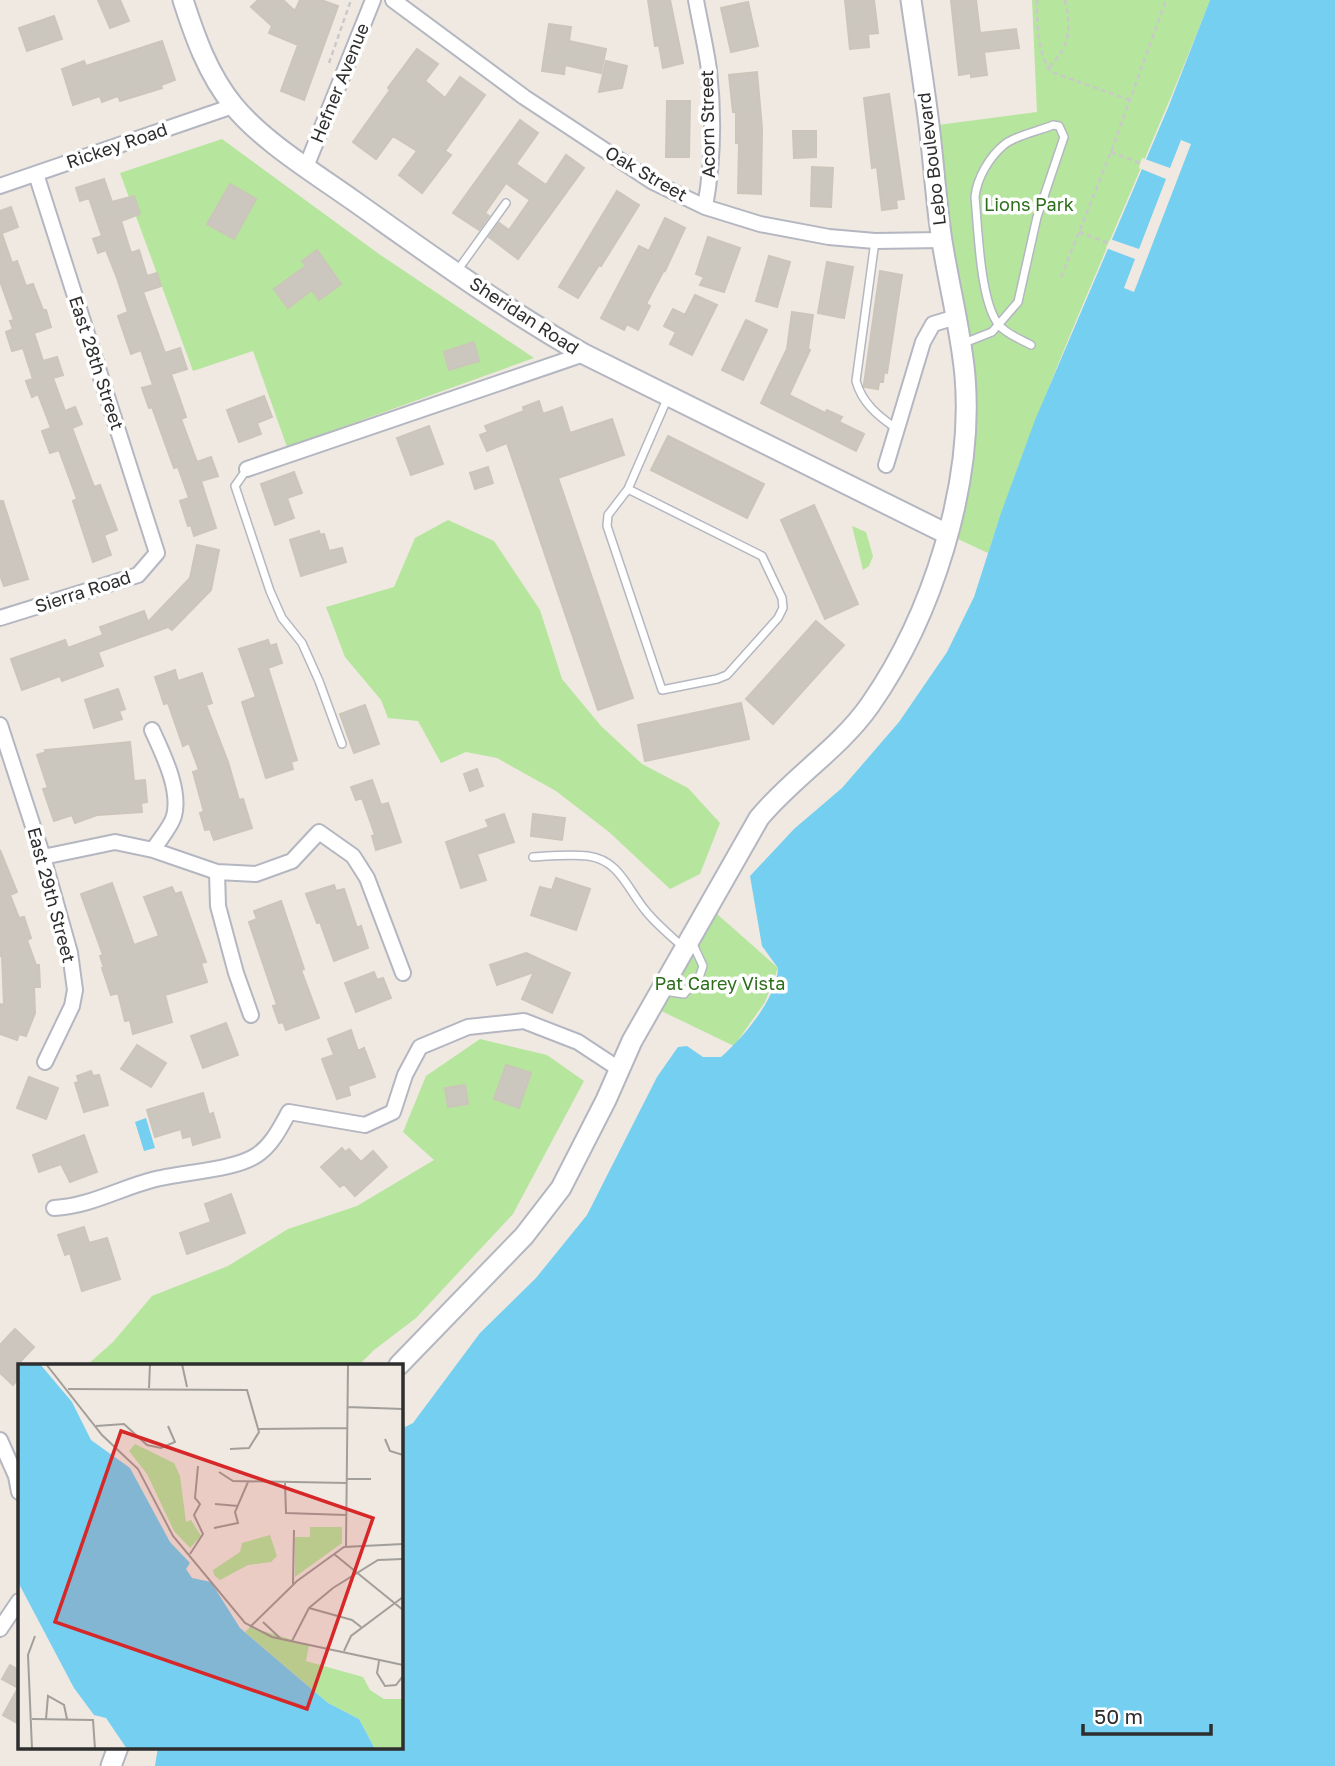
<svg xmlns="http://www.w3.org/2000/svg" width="1335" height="1766" font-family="'Golos Text',sans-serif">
<rect width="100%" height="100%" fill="#efe9e1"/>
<path fill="#b6e59e" d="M1032,0H1210C1138,185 1050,364 988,553L947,534L965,449L930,126L1037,112Z
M222,139L379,254L534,358L287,447L253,351L193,371L120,173Z
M448,520L494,541L540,610L562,679L601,726L642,764L688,788L720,823L700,874L670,889L609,832L556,791L497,758L466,752L441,763L418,721L388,718L381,700L345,657L326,607L394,587L415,538Z
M852,526L866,532L873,556L869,566L863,570Z
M708,906L778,968L765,1002L734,1046L651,1006Z
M480,1039L547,1055L584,1081L513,1214L416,1318L374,1350L359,1365H87L113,1342L152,1296L228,1266L288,1229L357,1206L434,1160L403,1132L426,1076Z"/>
<path fill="#75cff0" d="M1210,0H1335V1766H155L158,1747H401V1429L413,1423L480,1333L536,1278L587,1215L657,1077L678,1047L687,1046L703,1057H721C743,1038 777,998 778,968L762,946L750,876L794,829L842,788L899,722L947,652L974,597L1001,513L1035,420L1168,108Z
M146,1118L155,1148L144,1151L135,1122Z"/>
<path fill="#efe9e1" d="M1181,140L1191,144L1134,292L1124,288L1135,259L1106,248L1110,239L1139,249L1166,179L1139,168L1140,164L1142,158L1170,168Z"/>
<path fill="#cbc7bf" stroke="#cbc5ba" stroke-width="2" d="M98,0H120L129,21L110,28Z
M258,0H283L295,11L300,0H321L338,6L304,100L281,91L298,45L269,33L272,26L251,7Z
M648,0H670L683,63L663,68L659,45L655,46Z
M845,0H874L878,33L868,34L869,47L850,49Z
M951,0H976L980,33L1016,29L1019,48L984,52L987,75L971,77V73L959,75Z
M748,2L758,46L731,52L721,8Z
M54,16L62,39L27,51L19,28Z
M549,24L571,27L569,41L606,49L601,73L565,65L564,74L542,71Z
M162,41L175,80L161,85L162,88L120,101L118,96L102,102L100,96L73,105L62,69L84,61L86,66Z
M417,49L438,64L425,81L445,98L460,77L485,95L445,151L451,155L422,193L399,175L417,151L393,136L376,159L353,142L390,90L388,88Z
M606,61L627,66L622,88L599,92Z
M757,72L762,128L761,194L738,193L739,143H736V112H733L729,75Z
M889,94L904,199L896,200L897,208L882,210L877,167L872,168L864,98Z
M667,101H690L689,157H666Z
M520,120L538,133L516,164L546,185L566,155L584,168L518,259L489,237L499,223L509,230L530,200L506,183L485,213L489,216L479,230L453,213Z
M793,131H816V157L794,158Z
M812,167L833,168L831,207L811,206Z
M104,179L112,202L134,196L140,214L121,221L131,253L139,250L147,276L157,273L161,286L143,292L165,353L180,348L187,369L171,374L186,417L181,419L197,462L211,457L218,476L201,481L216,528L194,536L191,525L188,526L180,501L189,498L178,467L174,468L152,407L149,408L142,388L153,385L141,350L131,354L118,316L128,312L117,278L106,250L98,253L93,239L102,236L89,198L80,201L76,188Z
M230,184L256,199L234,239L207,224Z
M617,191L639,205L601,266L599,265L578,298L559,287Z
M11,207L18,227L0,234V211Z
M665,218L685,228L665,271L664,270L646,304L650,306L638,330L627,324L624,330L601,318L639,246L649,251Z
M0,234H2L12,263L17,261L26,286L33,284L43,310H46L51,327L34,333L43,361L57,357L63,375L53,378L65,411L75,407L82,424L72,428L94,487L100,485L117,530L104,535L111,555L93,562L73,501L77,499L59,450L50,453L42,431L51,428L38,394L32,397L26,381L33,379L23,348L12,351L6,332L13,329L10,321L14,320L0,281Z
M708,237L740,248L724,292L700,285L704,277L696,274Z
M317,250L341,284L319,300L312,290L288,308L274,289L306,266L302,261Z
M769,256L790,262L777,307L756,301Z
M827,262L853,267L844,318L818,313Z
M880,271L902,275L887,373L884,372L883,382H879L878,389L864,387V384Z
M695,295L717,305L692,355L670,344L676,332L664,326L673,309L685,315Z
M792,312L813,315L808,349L810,350L789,395L825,413L827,410L842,417L839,422L864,434L856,451L761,403L787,349Z
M746,320L767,330L743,380L722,370Z
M474,342L479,361L449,370L444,352Z
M264,396L272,417L257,423L261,434L239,442L227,410Z
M539,401L543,414L562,407L570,433L612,419L624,455L558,478L633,698L598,710L507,443L487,451L480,435L488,432L485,426L524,411L523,407Z
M429,426L443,464L411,475L397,438Z
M668,436L764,484L747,518L651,470Z
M488,467L493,483L475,489L470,473Z
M294,472L302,493L287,498L294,518L275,525L261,484Z
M0,501H3L28,579L4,586L0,575Z
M814,505L858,604L825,619L781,520Z
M319,531L320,535L324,534L329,551L342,548L346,562L301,576L290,540Z
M197,545L219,550L211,590L172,630L168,627L98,652L103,666L62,681L60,676L22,690L11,659L65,640L68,648L103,635L100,627L144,611L148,622L190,578Z
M816,621L844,645L773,724L746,699Z
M268,640L270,646L276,644L282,663L268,668L297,760L291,762L293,769L266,778L242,702L256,697L239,649Z
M175,670L178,681L202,673L212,703L206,705L228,762L239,800L243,799L252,828L214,840L210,829L205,830L200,813L204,812L193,772L199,770L189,743L183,746L168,703L164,704L155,677Z
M118,689L125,709L119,711L122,719L94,728L85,700Z
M741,703L749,739L645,761L638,725Z
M365,705L379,744L354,753L340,714Z
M130,742L134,781L145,780L147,802L141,803L142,812L97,815L75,823L72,815L54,821L43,789L48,788L37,755L46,752L45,750Z
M477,769L483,786L470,791L464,774Z
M372,780L381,805L388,803L401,842L376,850L372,836L375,835L362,798L356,800L351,787Z
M504,814L514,842L477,854L486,880L461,888L446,842L489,827L486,820Z
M533,814L565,818L562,840L531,836Z
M0,850L17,892L10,895L19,918L24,917L31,938L27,940L36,965H39L40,987H34L35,1013L26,1036L19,1034L17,1040L0,1034V1004L4,1005L2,955L0,956Z
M556,878L590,889L576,930L531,915L540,887L552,890Z
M112,883L134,945L159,936L144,897L172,887L175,894L181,892L206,962L201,963L207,982L165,995L172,1022L133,1034L130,1020L125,1021L118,993L111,995L102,968H104L100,956L103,955L81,894Z
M334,885L336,891L344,889L357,928L361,926L368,948L334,961L320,922L317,923L306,894Z
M281,901L304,969L301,970L319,1018L286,1030L283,1022L279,1023L273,1006L277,1005L249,922L257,919L254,911Z
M526,953L570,973L552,1013L522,999L534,972L497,985L490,965Z
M374,972L377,980L383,978L391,998L356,1012L345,983Z
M226,1023L238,1055L203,1068L191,1036Z
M351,1030L358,1051L364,1048L375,1077L348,1086L350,1095L337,1099L322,1059L334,1055L328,1039Z
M137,1045L166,1063L151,1087L121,1069Z
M506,1065L531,1073L519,1108L494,1099Z
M91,1071L93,1076L99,1075L108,1105L84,1112L75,1083L79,1082L77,1076Z
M29,1077L58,1088L46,1119L17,1108Z
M465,1085L468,1104L448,1107L445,1088Z
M203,1093L209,1115L213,1113L220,1137L193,1145L191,1136L183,1138L181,1129L155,1137L147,1110Z
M84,1135L97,1172L70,1182L61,1164L39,1172L33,1155Z
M342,1148L345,1152L349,1149L361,1162L373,1151L387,1167L355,1196L344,1184L340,1187L321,1167Z
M231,1194L245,1233L187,1254L180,1233L211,1222L205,1204Z
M84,1227L89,1243L107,1238L120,1279L82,1291L70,1253L65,1255L58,1235Z
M15,1329L34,1347L19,1363V1378L13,1385L0,1373V1345Z
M10,1665L19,1670V1724L3,1715L18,1688L2,1679Z"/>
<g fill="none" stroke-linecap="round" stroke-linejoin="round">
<g stroke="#b4b7c1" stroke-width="10">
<path id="service" d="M875,241L856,381C862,403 878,416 897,429
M457,271L506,203
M964,343L992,332L1018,302L1037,217L1064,137L1059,126L1053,125C1039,131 1017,135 1005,144C989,157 977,178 975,197C978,227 980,303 999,325C1006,334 1022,340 1031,345
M247,469L235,486L270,591L282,618L302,643L319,681L342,744
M628,489L608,515L607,526L662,690L717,679L727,675L778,618L783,608L782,598L762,556L628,489L668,397
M533,857C551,856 570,854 588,856C619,860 627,888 645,910C656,924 671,936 684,948
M664,991L684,994L700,975L703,966L692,942"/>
</g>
<g stroke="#b4b7c1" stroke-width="18">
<path id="minor" d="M393,0L524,97L653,182L705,207L760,224L829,237L875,241L942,240
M696,0C700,23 706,47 709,70C714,115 713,163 705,207
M306,167L373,0
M0,186L233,106
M886,465L923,342L933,324L956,317
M247,469L584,354
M0,618L138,575L157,553L36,174
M0,725L43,857L70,953L75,990L72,1006L45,1062
M152,730C163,754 181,790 174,816C171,827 159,840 153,850
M43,857L115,842L153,850L217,872L256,874L292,861L319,832L353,856L367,878L403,973
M217,872L218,906L236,973L251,1015
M54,1208C90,1206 118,1189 152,1180C180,1172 233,1171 257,1155C272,1145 280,1128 289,1112L365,1125L393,1112L405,1075L420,1047L468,1027L524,1021L578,1042L619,1069
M0,1440L16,1476L19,1492
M0,1629L19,1601"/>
</g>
<g stroke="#b4b7c1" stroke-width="23">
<path id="secondary" d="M183,0C195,37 208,74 233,105C262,141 316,174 354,201C429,254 504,309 584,354L947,534
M399,1365L524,1236L561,1188L606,1100L632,1041L759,818C793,777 839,749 870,705C932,616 974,485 965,376C961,331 949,286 942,241C936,203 934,164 929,125C924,84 917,42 911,0
M111,1766L118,1747"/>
</g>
<path stroke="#c9c9c9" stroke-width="2.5" stroke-dasharray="5 3.5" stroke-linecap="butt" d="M1037,0C1037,24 1037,52 1051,72L1130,100
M329,63L351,0
M1049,67C1071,45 1071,29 1065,0
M1111,152L1140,163
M1079,232L1108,243
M1061,277L1111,152L1166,0"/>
<use href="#service" stroke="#fff" stroke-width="7"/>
<use href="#minor" stroke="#fff" stroke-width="14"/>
<use href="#secondary" stroke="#fff" stroke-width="19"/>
</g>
<g text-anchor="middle" stroke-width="7" stroke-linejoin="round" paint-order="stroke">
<g font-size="18" fill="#2e2e2e" stroke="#fff">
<text transform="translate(340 83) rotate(-68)" y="6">Hefner Avenue</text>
<text transform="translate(708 124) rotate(-91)" y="6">Acorn Street</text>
<text transform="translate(117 146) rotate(-19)" y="6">Rickey Road</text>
<text transform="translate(932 159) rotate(-97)" y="6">Lebo Boulevard</text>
<text transform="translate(646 174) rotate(30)" y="6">Oak Street</text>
<text transform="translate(524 316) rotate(33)" y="6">Sheridan Road</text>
<text transform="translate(96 363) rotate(72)" y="6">East 28th Street</text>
<text transform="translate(83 592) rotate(-18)" y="6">Sierra Road</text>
<text transform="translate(51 895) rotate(75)" y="6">East 29th Street</text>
</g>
<g font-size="18" fill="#2c6e1b" stroke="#fff">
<text x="1029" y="211">Lions Park</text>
<text x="720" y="990">Pat Carey Vista</text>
</g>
</g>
<g transform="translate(18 1364)">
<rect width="385" height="385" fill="#efe9e1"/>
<path d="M117,80L156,99L162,112L168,158L173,156L183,172L172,184L156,167L129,110L111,87ZM292,163H324V179L277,213V173H292ZM252,171L259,192L253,198L230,201L202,216L196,211L195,206L222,188L224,179ZM232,263L291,281L288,297L345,313L352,326L366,335H385V385H357L341,355L310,339L282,315L227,268Z" fill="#b6e59e"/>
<path d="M0,0H22L54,38L73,76L112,104L152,178L172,199L168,205L174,214L193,218L222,264L310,339L341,355L357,385H109L88,354L76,351L56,324L0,218Z" fill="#75cff0"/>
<path fill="none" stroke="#a29e99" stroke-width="2" d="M28,0L84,71L120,105L155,172L227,259L254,273L385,301M164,0L169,23M131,24L132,0M50,25L229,26L241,68L231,84L212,85M329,43L385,45M78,62L106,60L129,81L143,84L157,78L150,62M241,65L329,64M367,75L372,87L385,91M201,108L215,117L329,119M329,115H353M267,119L268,149L328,151M197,140L220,142M196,164L220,159L217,148L230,118M328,182L330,0M172,190L185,170L176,151L182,140L177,134L180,102M316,190L385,246M275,220L276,166M291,244L334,256L343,263M245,258L263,275M232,263L279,217L326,183L385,180M274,277L291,244L315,224L360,196L385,195M326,287L333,272L385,233M361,297L359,309L367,322L378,321L385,312M14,355L75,356L77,385M28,355L30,332L46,341L49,355M14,385L10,291L17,272"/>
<path fill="#d62828" fill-opacity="0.15" stroke="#d62828" stroke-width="3.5" d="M103,67L355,154L289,345L37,258Z"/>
<rect width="385" height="385" fill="none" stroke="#2e2e2e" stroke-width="3.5"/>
</g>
<path d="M1083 1724v10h128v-10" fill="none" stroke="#2e2e2e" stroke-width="3.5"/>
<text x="1094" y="1724" font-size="21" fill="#2e2e2e" stroke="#ffffff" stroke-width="5" paint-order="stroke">50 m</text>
</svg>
